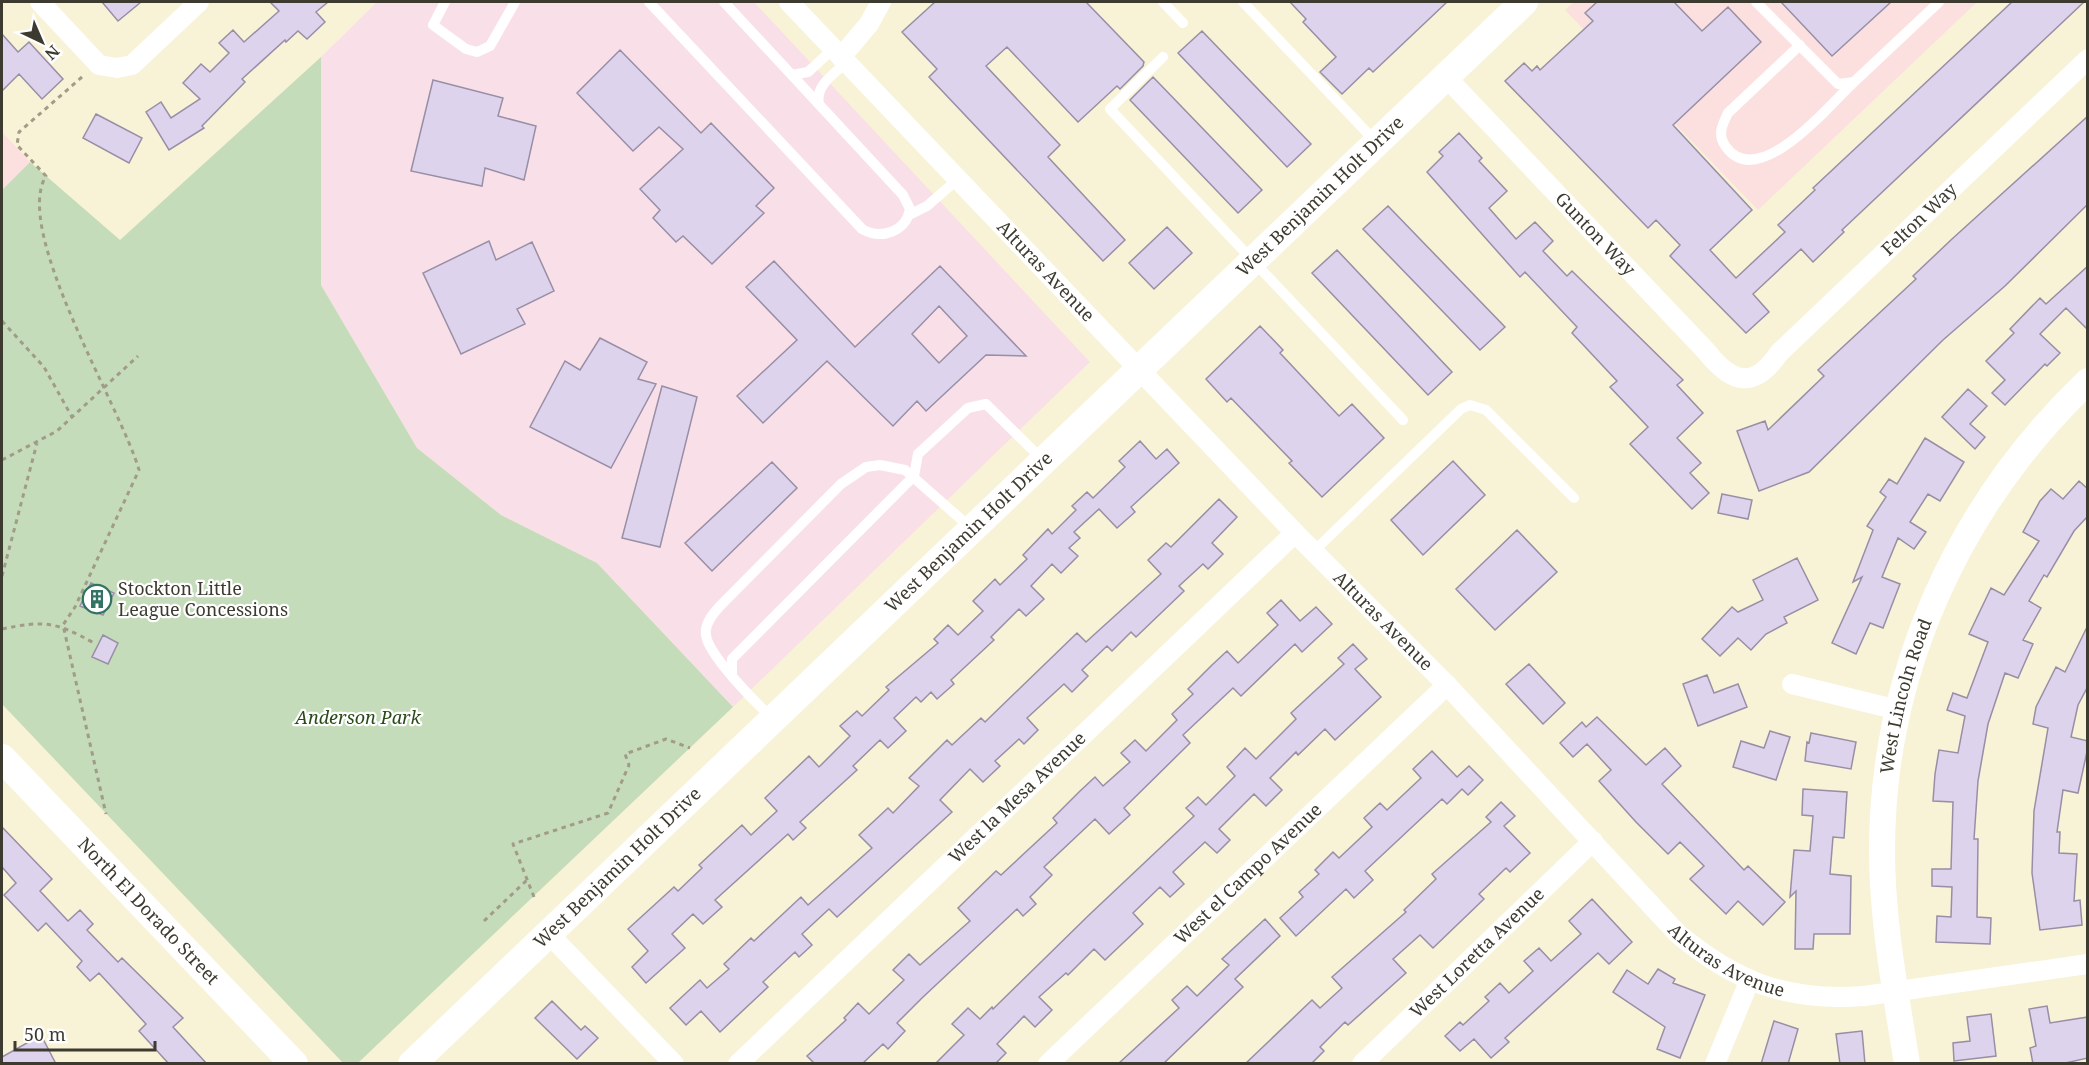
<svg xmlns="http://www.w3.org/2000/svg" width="2089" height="1065" font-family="'Noto Serif',serif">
<rect width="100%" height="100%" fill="#f8f2d6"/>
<path fill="#fbe0df" d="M1574,2H1977L1758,210L1565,10Z
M2,132L30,162L2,190Z"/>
<path fill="#f9e0e8" d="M377,2H754L1090,362L733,707L597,563L501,515L417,448L321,285V57Z"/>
<path fill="#c5dcbb" d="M321,57V285L417,448L501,515L597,563L733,707L359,1062L344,1064L2,704V190L30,162L120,240Z"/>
<path fill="#ded3ed" stroke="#988ea6" stroke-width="1.5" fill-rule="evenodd" d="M102,2H141L118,21Z
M270,2H328L316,12L325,22L307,39L298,31L286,42L285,40L242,79L245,82L202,126L204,128L169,150L146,112L161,102L171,118L200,99L183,83L201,64L210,72L229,53L219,43L233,30L244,42L279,11Z
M935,2H1086L1144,62L1143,66L1120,89L1117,86L1078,122L1007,47L986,66L1060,145L1048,157L1125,240L1103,261L929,77L937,69L902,32Z
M1290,2H1447L1373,72L1369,68L1342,94L1320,72L1336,57L1303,22L1306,19Z
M1597,2H1674L1702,31L1728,7L1761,42L1673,125L1752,210L1710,250L1736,278L1785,232L1778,225L1815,190L1813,188L2012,2H2084L1842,230L1844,232L1813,262L1801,249L1753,294L1769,312L1746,333L1670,256L1680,245L1656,220L1648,228L1505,81L1524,63L1532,71L1537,66L1540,70L1593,21L1585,13Z
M1781,2H1891L1832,56Z
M1202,31L1311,144L1287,167L1178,53Z
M2,34L18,52L29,42L63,79L42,99L19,74L2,91Z
M620,50L701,133L711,123L774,188L756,206L764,213L712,264L683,236L676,242L653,218L660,210L640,189L683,149L659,127L633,151L577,93Z
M1153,77L1262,190L1238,213L1130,100Z
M433,80L503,98L498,116L536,126L524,180L485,168L482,186L411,171Z
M96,114L142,138L129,163L83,138Z
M2088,116V204L2005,286L1943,340L1809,472L1759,491L1737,431L1765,421L1768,430L1824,376L1818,370L1916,279L1913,276L1952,239Z
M1459,133L1482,158L1479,161L1507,191L1489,208L1516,239L1535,222L1553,241L1543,251L1567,276L1572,271L1683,380L1677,385L1703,413L1677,438L1701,463L1690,473L1709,493L1692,509L1630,444L1648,427L1610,387L1617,381L1572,333L1577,327L1525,272L1520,277L1427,172L1443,156L1439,152Z
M1388,206L1505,327L1480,350L1363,229Z
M1167,227L1192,253L1154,289L1129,263Z
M489,241L496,260L532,242L554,291L517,309L525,324L461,354L423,273Z
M1337,250L1452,372L1428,395L1312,273Z
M774,261L855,347L940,266L1026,356L986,355L926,411L917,401L893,426L827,361L763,423L737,396L797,340L746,287ZM939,306L967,336L939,363L912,334Z
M2088,266V330L2066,308L2040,334L2060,353L2047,366L2045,364L2005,405L1992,393L2005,380L1986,361L2014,333L2010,329L2040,298L2046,304Z
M1260,326L1283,350L1280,353L1339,416L1352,404L1384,438L1322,497L1289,463L1292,461L1231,398L1227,402L1206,379Z
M600,338L647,362L638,379L656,384L611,468L530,427L565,361L580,370Z
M662,386L697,397L660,547L622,538Z
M1968,389L1987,406L1970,424L1985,437L1975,449L1942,417Z
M1925,438L1964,462L1940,501L1928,494L1910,522L1926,532L1914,549L1898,538L1882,577L1900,584L1883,628L1870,623L1856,654L1832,643L1862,577L1853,582L1873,530L1867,526L1886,497L1880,492L1889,479L1897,484Z
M1140,441L1156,459L1167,449L1179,463L1131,507L1135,512L1117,528L1099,509L1074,532L1080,538L1069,548L1078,556L1061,573L1052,564L1031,586L1044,599L1026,616L1019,609L991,637L994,640L951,680L954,684L937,699L931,692L921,702L916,697L894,718L906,731L888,748L880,740L853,766L857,770L800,822L806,828L793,840L788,834L715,900L722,907L703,924L693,914L672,934L685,948L646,983L632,967L648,951L628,929L674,887L678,891L702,868L699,865L742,825L751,835L777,811L765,798L809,756L819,767L850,736L840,726L857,711L862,716L889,690L886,687L938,643L934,639L948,625L958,635L983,611L973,601L995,579L1000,585L1027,559L1023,555L1048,529L1052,534L1076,510L1072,506L1087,492L1093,498L1125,467L1119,461Z
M1453,461L1485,495L1423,555L1391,520Z
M772,462L797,488L712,571L685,543Z
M2079,481L2088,489V516L2074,531L2047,577L2044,575L2029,601L2041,608L2023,640L2033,644L2018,678L2005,673L1988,724L1978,781L1974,839H1978L1977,917L1991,918L1990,944L1936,942L1937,916L1951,917L1952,887L1932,886V869H1951L1953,802L1933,801L1935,774L1939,750L1958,753L1965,716L1947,710L1953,693L1967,698L1988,642L1969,634L1991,588L2004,595L2039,541L2023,532L2040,501L2051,489L2063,499Z
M1722,494L1752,500L1748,519L1718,513Z
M1219,499L1237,517L1212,543L1223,554L1208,569L1203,564L1179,586L1184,591L1136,637L1131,632L1112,651L1107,646L1082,670L1088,676L1072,692L1064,684L1027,718L1038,730L1024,744L1019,739L995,761L1000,766L983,782L970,769L940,800L952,812L837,917L829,909L802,934L812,945L799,957L795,952L763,982L768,987L720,1032L701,1011L686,1025L670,1008L700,980L707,988L729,969L724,964L751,938L754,941L801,897L808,905L872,848L859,835L888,808L893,813L919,786L909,778L947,740L952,745L981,718L985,722L1077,633L1086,642L1161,574L1148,560L1166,543L1171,547Z
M1517,530L1557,572L1495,630L1456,589Z
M1797,558L1818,600L1784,617L1787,623L1766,634L1751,650L1738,638L1720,656L1702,639L1732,607L1738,612L1763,600L1753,580Z
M91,583L114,593L103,615L80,606Z
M1281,600L1300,621L1316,607L1332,624L1302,652L1295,644L1241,696L1233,688L1183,735L1190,743L1124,808L1130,815L1109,834L1095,819L1044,867L1052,875L1030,897L1036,904L1023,916L1017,909L922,998L897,1023L905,1031L888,1049L883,1044L862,1064H815L807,1056L846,1020L844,1018L858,1003L869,1014L904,980L893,970L909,954L920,965L970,921L958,908L996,871L1001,875L1057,823L1053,818L1079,792L1095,777L1103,786L1130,762L1121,753L1135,740L1146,751L1177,720L1172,714L1193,694L1188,689L1212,665L1227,651L1238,663L1278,625L1267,613Z
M2088,625V686L2078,705L2071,737L2088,741V747L2078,793L2063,790L2057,832H2060L2059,853L2077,854L2074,901L2080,900L2082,925L2040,930L2032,873L2034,811L2048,728L2033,724L2036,707L2056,667L2065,672Z
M103,635L118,643L108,664L92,657Z
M1353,644L1367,659L1355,669L1381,697L1335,740L1325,729L1298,755L1296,752L1270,778L1282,790L1266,806L1254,794L1219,829L1230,840L1217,853L1205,842L1173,872L1184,884L1170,897L1160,887L1133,913L1143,924L1105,960L1094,949L1068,975L1066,973L1039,997L1052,1010L1035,1027L1024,1016L997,1044L1006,1053L995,1064H935L964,1035L952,1024L968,1008L980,1019L992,1007L993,1009L1089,915L1194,816L1186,808L1198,797L1206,805L1235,776L1227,767L1245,748L1256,759L1296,719L1291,713L1344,664L1338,658Z
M1529,664L1565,703L1543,724L1506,684Z
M1707,675L1714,693L1738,684L1747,707L1698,726L1683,684Z
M1597,717L1646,765L1665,748L1681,766L1662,784L1744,870L1748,866L1785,902L1763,925L1738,901L1726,914L1690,879L1704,866L1680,842L1668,854L1636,822L1599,781L1611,770L1587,744L1573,757L1560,743L1582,722L1586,727Z
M1770,731L1790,737L1776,780L1733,767L1741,741L1764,748Z
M1811,733L1856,742L1851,769L1805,761L1807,742L1809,743Z
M1432,751L1457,777L1469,766L1483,780L1468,795L1462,789L1447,804L1442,799L1365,871L1373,880L1354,898L1346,889L1296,936L1280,918L1303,897L1299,892L1319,874L1315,870L1333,852L1339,858L1372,827L1364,818L1380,803L1387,810L1421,778L1413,769Z
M1803,789L1847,792L1844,838L1833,837L1830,874L1851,876L1850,934H1814L1813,949H1795L1796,891L1790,897L1794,850L1810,851L1813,816L1802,815Z
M1501,802L1515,816L1504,826L1530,853L1510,872L1506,868L1479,894L1484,899L1433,948L1420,935L1393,959L1406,973L1348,1025L1345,1022L1320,1047L1324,1051L1311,1064H1245L1312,1000L1320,1008L1342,988L1332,977L1406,912L1404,910L1436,879L1432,874L1491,822L1486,817Z
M2,827L52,879L40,891L68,921L80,910L93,924L87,930L118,962L122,958L183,1018L173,1027L207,1064H169L139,1031L146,1024L99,973L90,981L77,967L82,961L46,923L38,931L4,895L16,883L2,867Z
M1592,899L1632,942L1609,964L1598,953L1505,1038L1509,1042L1491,1058L1474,1039L1460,1051L1445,1036L1460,1022L1463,1025L1489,1001L1485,997L1500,983L1509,993L1533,971L1524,961L1539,948L1551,961L1581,934L1569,921Z
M1265,919L1280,936L1235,979L1243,987L1163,1064H1118L1179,1008L1172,1000L1187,986L1197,996L1229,965L1222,959Z
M1658,969L1675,979L1673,983L1705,995L1680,1058L1657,1049L1665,1027L1613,992L1627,970L1648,984Z
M552,1001L581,1030L585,1026L598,1038L577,1059L535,1018Z
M2047,1006L2050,1023L2088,1017V1058L2061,1064H2033L2030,1048L2036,1046L2029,1009Z
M1991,1014L1996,1056L1954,1061L1953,1043L1970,1041L1967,1017Z
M1774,1021L1798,1029L1788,1064H1761Z
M1862,1031L1865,1064H1840L1836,1034Z
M41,1035L56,1064H2V1057Z"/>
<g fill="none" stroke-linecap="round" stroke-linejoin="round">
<path stroke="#a19c88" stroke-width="3" stroke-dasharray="4.5 4.5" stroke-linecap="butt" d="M82,77L19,132L17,145L46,176C12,231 121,407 139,470L75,607L63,625L106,814
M2,321L44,367L72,417
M2,460L57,431L138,356
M2,576L37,443
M2,629C45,620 56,622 94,643
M534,897L513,844L608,813L629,765L625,754L628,753L666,739L690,748
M484,921L527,880"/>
<path stroke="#fff" stroke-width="10" d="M445,2L433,25L466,49L477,52L490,46L515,2
M649,2L862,229C881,240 906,232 910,209L903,195L724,2
M1163,2L1183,23
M1243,2L1376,142
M1756,2L1838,84L1854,82L1939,2
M1800,45L1728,113C1722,125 1717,135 1726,147C1759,192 1829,105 1854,82
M1163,57L1110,109L1403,420
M792,75L808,72L833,49
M819,104C815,85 834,74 847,62
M909,215L927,206L958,179
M1313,552L1461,409L1470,405L1486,410L1574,498
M732,674V659L914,476L918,454L968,408L986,404L1043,460
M772,718C756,703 708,655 706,635C704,623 715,611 723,603L841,484L866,467L880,465L905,470L971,528"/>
<g stroke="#fff" stroke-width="20">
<path d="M40,2L99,65L117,68L132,65L199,2"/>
<path id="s1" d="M789,2L1295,533L1447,685L1677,933C1735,982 1788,1002 1864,996L2088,964"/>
<path d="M841,57L869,24L881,2"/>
<path id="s2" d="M1445,76L1706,351C1732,384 1754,390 1779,353L2088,59"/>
<path d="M1792,684L1898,710"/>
<path d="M547,932L674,1064"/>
<path id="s3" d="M738,1064L1295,533"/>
<path id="s4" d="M1048,1064L1447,685"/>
<path id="s5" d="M1362,1064L1593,841"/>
<path d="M1715,1064L1749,982"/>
</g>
<path stroke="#fff" stroke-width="26" id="s6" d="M1907,1064C1896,994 1882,922 1882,851C1882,672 1959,504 2088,381"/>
<g stroke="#fff" stroke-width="28">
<path id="s7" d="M2,758L294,1064"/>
<path id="s8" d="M412,1064L1524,2"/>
</g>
</g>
<defs>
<g id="building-ring" transform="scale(1.5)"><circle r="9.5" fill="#fff" stroke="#327363" stroke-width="1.5"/><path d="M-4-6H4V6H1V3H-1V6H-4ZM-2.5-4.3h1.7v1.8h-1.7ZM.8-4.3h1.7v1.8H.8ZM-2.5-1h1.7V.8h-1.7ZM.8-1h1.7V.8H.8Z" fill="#327363"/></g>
</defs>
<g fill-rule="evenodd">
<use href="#building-ring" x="97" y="599"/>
</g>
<g text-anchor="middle" stroke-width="4.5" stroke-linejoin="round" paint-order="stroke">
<g font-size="18" fill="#3d3b30" stroke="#fff">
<text dy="6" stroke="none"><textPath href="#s8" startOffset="1256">West Benjamin Holt Drive</textPath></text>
<text dy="6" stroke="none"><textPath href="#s2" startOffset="666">Felton Way</textPath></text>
<text dy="6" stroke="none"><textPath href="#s2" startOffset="218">Gunton Way</textPath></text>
<text dy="6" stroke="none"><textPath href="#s1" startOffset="372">Alturas Avenue</textPath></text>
<text dy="6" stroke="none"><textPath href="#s8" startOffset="770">West Benjamin Holt Drive</textPath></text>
<text dy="6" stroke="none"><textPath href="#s1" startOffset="858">Alturas Avenue</textPath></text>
<text dy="6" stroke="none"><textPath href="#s6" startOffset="372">West Lincoln Road</textPath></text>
<text dy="6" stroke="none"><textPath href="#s3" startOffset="386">West la Mesa Avenue</textPath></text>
<text dy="6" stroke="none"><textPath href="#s8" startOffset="284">West Benjamin Holt Drive</textPath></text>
<text dy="6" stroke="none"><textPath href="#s4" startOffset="276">West el Campo Avenue</textPath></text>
<text dy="6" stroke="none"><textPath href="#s7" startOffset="212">North El Dorado Street</textPath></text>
<text dy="6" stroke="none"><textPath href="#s5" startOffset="160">West Loretta Avenue</textPath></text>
<text dy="6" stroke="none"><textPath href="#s1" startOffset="1344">Alturas Avenue</textPath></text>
</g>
<g font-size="18" fill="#3d3b30" stroke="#fff" text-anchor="start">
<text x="118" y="595">Stockton Little<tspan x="118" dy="21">League Concessions</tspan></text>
</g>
<g font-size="18" font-style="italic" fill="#2a4b18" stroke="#fff">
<text x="358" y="724">Anderson Park</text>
</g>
</g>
<rect width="2089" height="1065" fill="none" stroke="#3d3b30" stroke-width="6"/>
<g transform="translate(42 42) rotate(136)" stroke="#ffffff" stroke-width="4.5" paint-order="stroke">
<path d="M0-4.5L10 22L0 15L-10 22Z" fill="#3d3b30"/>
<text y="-9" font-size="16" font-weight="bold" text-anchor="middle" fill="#3d3b30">N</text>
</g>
<path d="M15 1041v9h140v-9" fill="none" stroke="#3d3b30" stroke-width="3"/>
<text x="24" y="1041" font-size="18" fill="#3d3b30" stroke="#ffffff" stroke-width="4.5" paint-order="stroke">50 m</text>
</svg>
